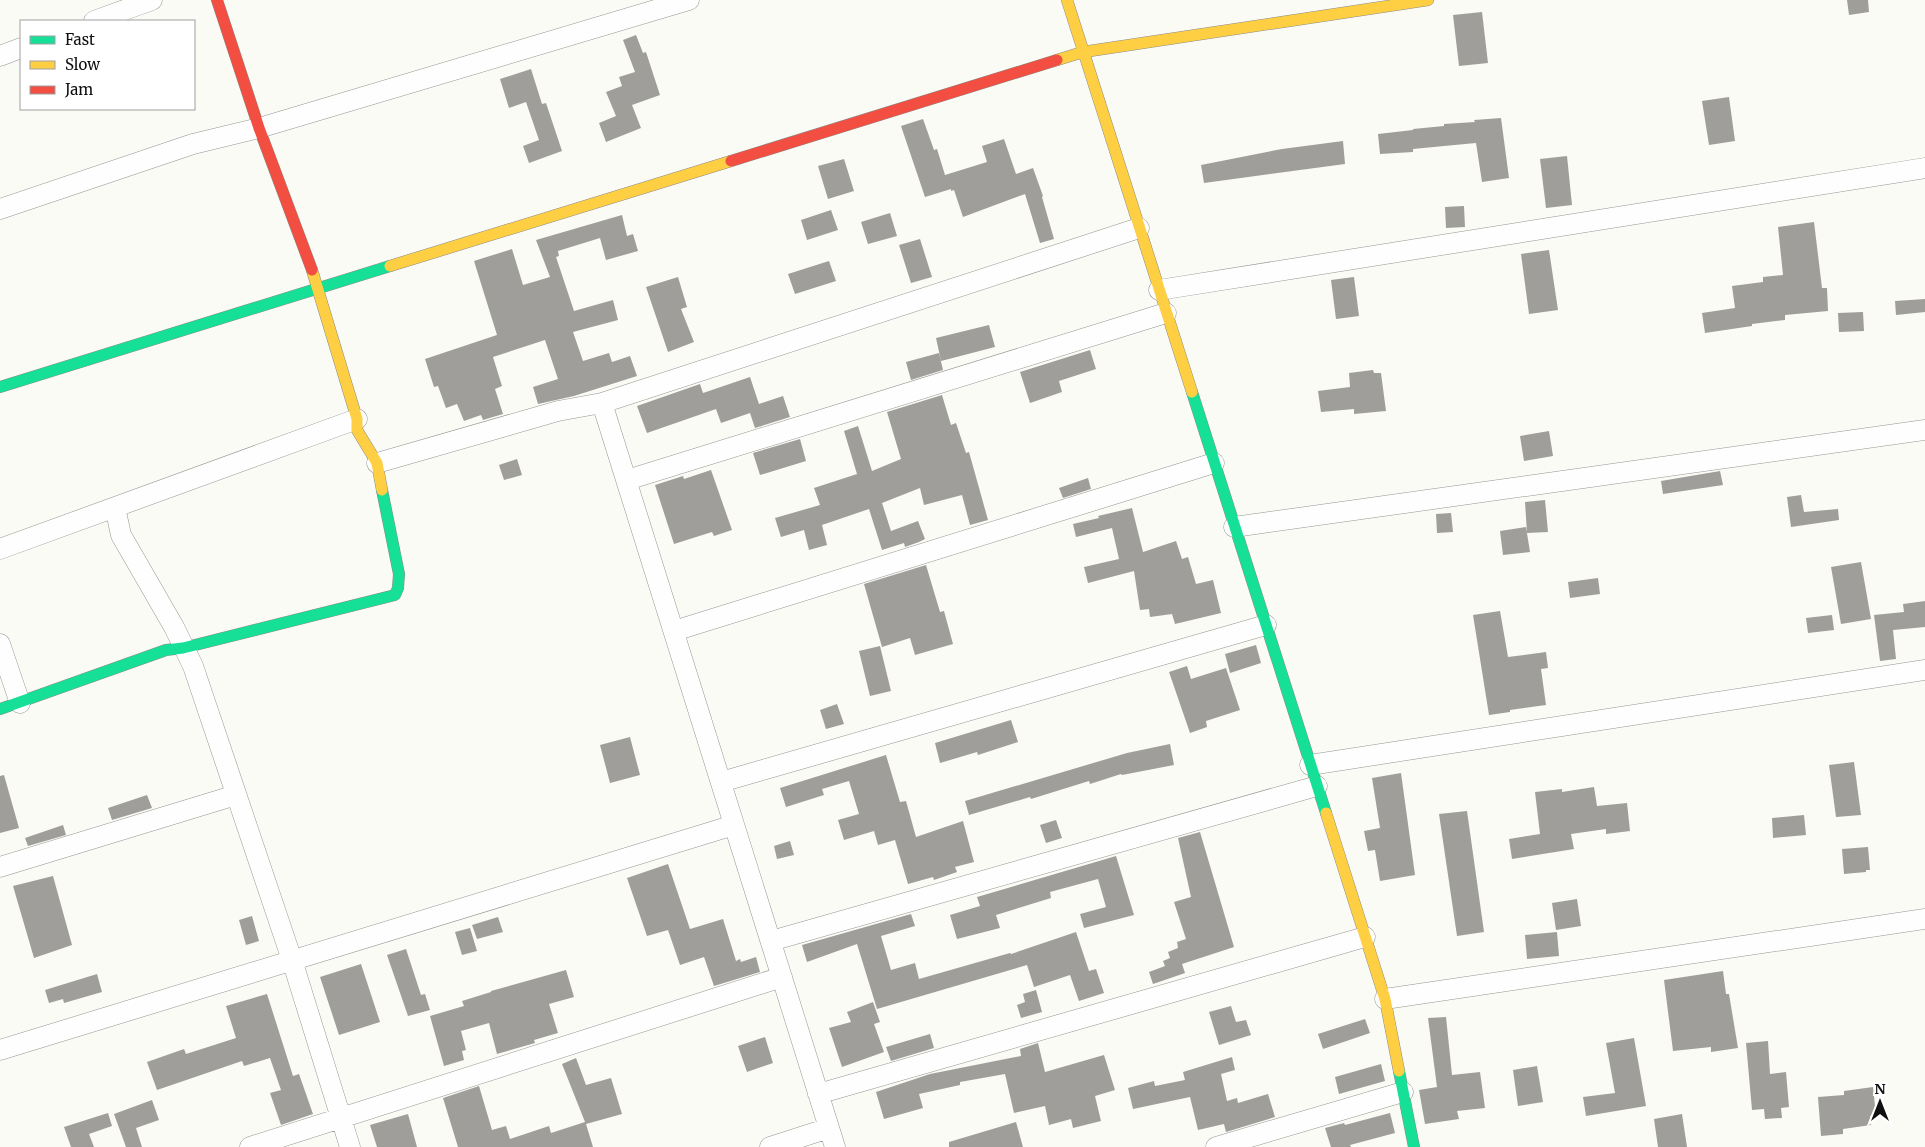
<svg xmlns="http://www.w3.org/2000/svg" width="1925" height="1147" font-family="Merriweather,serif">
<rect width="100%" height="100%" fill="#fbfbf5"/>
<path fill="#9f9e9a" d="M1847,0H1868L1869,12L1849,15Z
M1482,12L1488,63L1459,66L1453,15Z
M636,35L643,53L646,52L660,95L632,105L641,128L606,142L599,123L616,116L606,92L622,86L619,77L635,72L623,40Z
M531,69L542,104L546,103L562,151L529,163L523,146L539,140L526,102L509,108L500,79Z
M1729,97L1735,141L1709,145L1702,101Z
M1501,118L1509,178L1482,182L1476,143L1444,146L1413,149V152L1380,154L1378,134L1413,130V129L1444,126V124L1475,122L1474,120Z
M923,119L934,150L937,149L945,175L987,162L982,146L1004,139L1016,174L1033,168L1043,196L1042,197L1054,239L1040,243L1025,194L963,217L954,190L951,191V189L925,197L901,126Z
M1343,141L1345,164L1204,183L1201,165L1282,149Z
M1567,156L1572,205L1546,208L1540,159Z
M844,159L854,191L828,199L818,166Z
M1464,206L1465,227L1446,228L1445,207Z
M831,210L838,230L807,240L801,220Z
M890,213L897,236L868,244L861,222Z
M622,215L627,236L633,234L638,251L606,260L600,238L558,251L559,256L556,257L574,311L613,300L618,320L573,332L583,361L609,353L612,362L630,356L637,376L574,396L538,404L533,387L558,379L545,340L493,357L502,386L495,389L503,414L483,420L481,415L464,421L457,404L446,408L438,386L434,387L425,359L497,335L474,261L512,249L523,285L550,277L536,240Z
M1814,222L1822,288H1827L1828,311L1785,315V320L1752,324V326L1705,333L1702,313L1735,308L1732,286L1763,282V277L1783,275L1778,227Z
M920,239L932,277L911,283L899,245Z
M1549,250L1558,310L1529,314L1521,254Z
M829,261L836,281L795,294L788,274Z
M678,277L687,307L681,309L694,342L668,352L646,287Z
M1354,277L1359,316L1336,319L1331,280Z
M1925,299V312L1896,315L1895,301Z
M1863,312L1864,331L1839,332L1838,313Z
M989,325L995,347L941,361L936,338Z
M1090,350L1096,369L1059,381L1062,392L1030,403L1020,372Z
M939,353L943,370L911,380L906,362Z
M1373,370L1374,373H1381L1386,411L1354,414V409L1321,412L1318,391L1350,387L1349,373Z
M750,377L759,404L783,396L790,417L755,428L750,413L721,423L716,409L647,433L637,406L700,384L703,393Z
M942,395L951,425L956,423L966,453L969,452L988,520L970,525L962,495L924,505L920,488L882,503L891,531L918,521L925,539L919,542L905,547L904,543L882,550L869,509L822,525L827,545L809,550L804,530L781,537L775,518L820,505L814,488L857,474L844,431L858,426L872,471L901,459L887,412Z
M1549,431L1553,456L1524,461L1520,436Z
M800,439L806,461L760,475L753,453Z
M517,459L522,475L504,480L499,465Z
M711,470L732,530L714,536L712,532L674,544L655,485L683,476L684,479Z
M1720,471L1723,485L1663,494L1661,481Z
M1088,478L1091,489L1063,498L1059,488Z
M1801,495L1804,512L1838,509L1839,520L1791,527L1787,497Z
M1545,500L1548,532L1527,533L1525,502Z
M1132,508L1143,552L1176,541L1182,559L1188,557L1196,584L1213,580L1221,613L1175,624L1172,614L1150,617L1149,609L1140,610L1134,571L1088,583L1084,567L1119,559L1112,528L1076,537L1073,524L1099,518L1098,516Z
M1451,513L1453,532L1437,533L1436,514Z
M1526,527L1530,552L1503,555L1500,531Z
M1861,562L1871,619L1841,624L1831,567Z
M926,565L940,612L944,611L953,644L915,655L910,638L882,647L864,584Z
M1598,578L1600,594L1570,598L1568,582Z
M1925,601V627L1893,630L1896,659L1880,661L1874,615L1904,612L1903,604Z
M1500,611L1508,657L1546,652L1548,668L1541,669L1546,705L1510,710V712L1489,715L1473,615Z
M1832,615L1834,630L1808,633L1806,618Z
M1256,645L1261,663L1230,673L1225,654Z
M880,646L891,691L870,696L859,651Z
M1187,666L1191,679L1226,668L1240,710L1206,721L1207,727L1190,733L1169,672Z
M837,704L844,724L826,729L820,710Z
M1011,720L1018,742L978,755L977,752L940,763L935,743Z
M630,737L640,775L610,783L600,745Z
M1170,744L1174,765L1122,775L1121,774L1090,784L1089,781L1031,799L1030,797L969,815L965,801L1127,753Z
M886,755L900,802L906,801L916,837L963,821L974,862L955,867L957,872L934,880L933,877L908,884L895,840L878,845L874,831L844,840L838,820L859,814L849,781L822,789L824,795L786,807L780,788Z
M1854,762L1861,815L1836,817L1829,765Z
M1401,773L1415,875L1380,881L1375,850L1368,851L1364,831L1380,828L1372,778Z
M4,775L19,828L0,833V776Z
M1594,787L1597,806L1627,803L1630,831L1606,834V829L1571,834L1574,849L1512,859L1509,839L1540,834L1535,792L1562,789V792Z
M147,795L152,808L112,820L108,808Z
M1467,811L1484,932L1457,936L1439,814Z
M1804,815L1806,835L1773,838L1772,818Z
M1056,820L1062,838L1046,843L1040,825Z
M63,825L66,835L28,846L25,838Z
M1200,832L1234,947L1182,964L1185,973L1153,984L1149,972L1165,966L1163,961L1170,958L1168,952L1178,948L1177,942L1186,939L1174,902L1191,897L1178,838Z
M790,841L794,855L777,859L774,846Z
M1868,847L1870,870H1866V872L1844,874L1842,849Z
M1116,856L1134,915L1084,928L1080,914L1106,907L1098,879L1050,892L1051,898L996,915L1000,928L957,939L950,915L980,906L977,897Z
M668,864L690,929L723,919L736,961L740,959L741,962L756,957L760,972L714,986L704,957L680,965L668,930L647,936L627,878Z
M53,876L72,945L34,958L13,886Z
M1577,899L1581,926L1556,930L1552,903Z
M911,914L915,926L881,936L891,970L915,963L919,979L1010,953L1011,954L1076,932L1089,971L1096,969L1104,993L1079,1001L1070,975L1034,987L1027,965L877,1009L857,944L807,962L802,945Z
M252,916L259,941L246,945L239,920Z
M498,917L503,932L477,939L472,925Z
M470,928L477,951L462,955L455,932Z
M1557,932L1559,956L1527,959L1525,935Z
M406,949L421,995L425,994L430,1010L408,1016L387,955Z
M361,964L380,1022L339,1035L320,977Z
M566,970L574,997L549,1004L558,1033L534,1040L535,1043L497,1054L489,1023L461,1031L466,1050L462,1051L464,1060L444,1066L430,1016L464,1006L462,1001L491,992V991Z
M1723,971L1726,994H1729L1738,1048L1711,1052V1047L1673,1051L1664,980Z
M97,974L102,992L64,1003L63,999L49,1003L45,990Z
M1036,990L1042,1012L1021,1018L1017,1005L1025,1002L1023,994Z
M267,994L293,1076L299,1074L313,1114L281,1125L270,1093L281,1090L270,1058L244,1066L242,1061L157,1090L147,1062L184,1049L186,1054L236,1038L226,1006Z
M873,1002L880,1022L874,1024L884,1052L842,1067L829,1028L851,1022L847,1012Z
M1231,1006L1236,1022L1246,1020L1251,1035L1219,1045L1209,1012Z
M1446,1017L1452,1075L1480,1072L1485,1108L1457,1111L1459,1119L1425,1124L1419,1090L1437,1087L1428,1018Z
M1365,1019L1370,1033L1323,1049L1318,1034Z
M930,1034L934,1048L891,1061L886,1047Z
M765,1037L773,1063L747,1072L738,1046Z
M1634,1038L1646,1106L1586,1116L1583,1097L1615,1093L1606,1043Z
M1768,1041L1770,1074L1786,1072L1789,1107L1781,1108L1782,1118L1765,1119L1764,1109L1752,1110L1746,1043Z
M1038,1043L1045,1072L1104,1055L1115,1090L1095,1096L1101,1121L1073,1128L1071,1119L1049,1125L1045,1106L1014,1113L1005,1074L960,1082V1085L919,1094L923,1108L884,1119L876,1092L930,1074L1021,1056L1020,1049Z
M1232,1057L1235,1070L1221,1074L1227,1101L1237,1098L1238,1103L1268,1094L1275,1117L1226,1132L1224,1124L1198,1130L1190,1097L1133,1109L1128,1088L1154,1081L1155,1086L1185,1080L1183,1072Z
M576,1058L586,1085L611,1078L622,1114L586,1124L593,1147H458L443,1098L479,1086L492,1130L506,1126L510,1139L549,1126L551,1133L585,1122L562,1064Z
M1381,1064L1385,1081L1339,1094L1335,1077Z
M1537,1066L1543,1102L1518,1106L1513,1070Z
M1873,1087L1876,1115L1870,1116L1871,1125L1843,1129V1134L1821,1136L1818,1097L1844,1095V1091Z
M152,1100L159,1120L136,1128L142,1147H126L114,1114Z
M108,1113L112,1126L89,1134L94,1147H71L64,1127Z
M1390,1113L1395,1133L1350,1145L1351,1147H1331L1325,1128L1344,1123L1345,1125Z
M408,1114L417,1147H377L370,1125Z
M1682,1114L1687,1147H1658L1654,1119Z
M1016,1122L1023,1147H949V1142Z"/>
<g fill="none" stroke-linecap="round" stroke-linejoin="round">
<g stroke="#959593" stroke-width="21">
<path id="street" d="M94,21L152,0
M0,56L21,48
M0,209L193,144L259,128L689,0
M1159,290L1925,168
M602,403L835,1147
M377,463L558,411L602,403L1139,228
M627,480L1166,313
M115,507L121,535L174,627L193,666L292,960L350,1147
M1234,527L1925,430
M0,549L357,419
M674,631L1214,463
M0,644L20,703
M1310,765L1925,670
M721,782L1266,625
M0,867L236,795
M771,941L1317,786
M1385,999L1925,919
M0,1050L734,825
M818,1094L1365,937
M250,1147L782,977
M770,1147L829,1128
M1216,1147L1403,1092"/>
</g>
<g stroke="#8c8c89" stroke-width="12">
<path id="fast" d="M0,387L390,266
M1192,392L1326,813
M0,709L166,650L183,648L395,595L398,588L399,574L382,490
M1399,1071L1414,1147"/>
</g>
<g stroke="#8c8c89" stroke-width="12">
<path id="slow" d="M1067,0L1192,392
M1057,60L1083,52L1428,0
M390,266L731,161
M312,270L357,419V430L377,463L382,490
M1326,813L1385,999L1399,1071"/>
</g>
<g stroke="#8c8c89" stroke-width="12">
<path id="jam" d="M217,0L259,128L312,270
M731,161L1057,60"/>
</g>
<use href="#street" stroke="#fefefe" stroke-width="20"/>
<use href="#fast" stroke="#16e098" stroke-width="11"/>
<use href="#slow" stroke="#ffcf43" stroke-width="11"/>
<use href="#jam" stroke="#f24e42" stroke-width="11"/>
</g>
<rect x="20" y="20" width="175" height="90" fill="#ffffff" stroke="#9f9f9f"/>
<rect x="30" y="36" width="25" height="8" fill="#16e098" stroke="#9f9f9f"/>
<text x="65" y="45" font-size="15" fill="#0f0f0f">Fast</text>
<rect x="30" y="61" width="25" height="8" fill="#ffcf43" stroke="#9f9f9f"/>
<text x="65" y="70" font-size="15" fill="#0f0f0f">Slow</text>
<rect x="30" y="86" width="25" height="8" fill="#f24e42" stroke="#9f9f9f"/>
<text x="65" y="95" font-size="15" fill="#0f0f0f">Jam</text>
<g transform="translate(1880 1102)" stroke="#ffffff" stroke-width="4" paint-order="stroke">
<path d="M0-4L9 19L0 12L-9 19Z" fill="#0f0f0f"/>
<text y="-8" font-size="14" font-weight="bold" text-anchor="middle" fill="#0f0f0f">N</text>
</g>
</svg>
